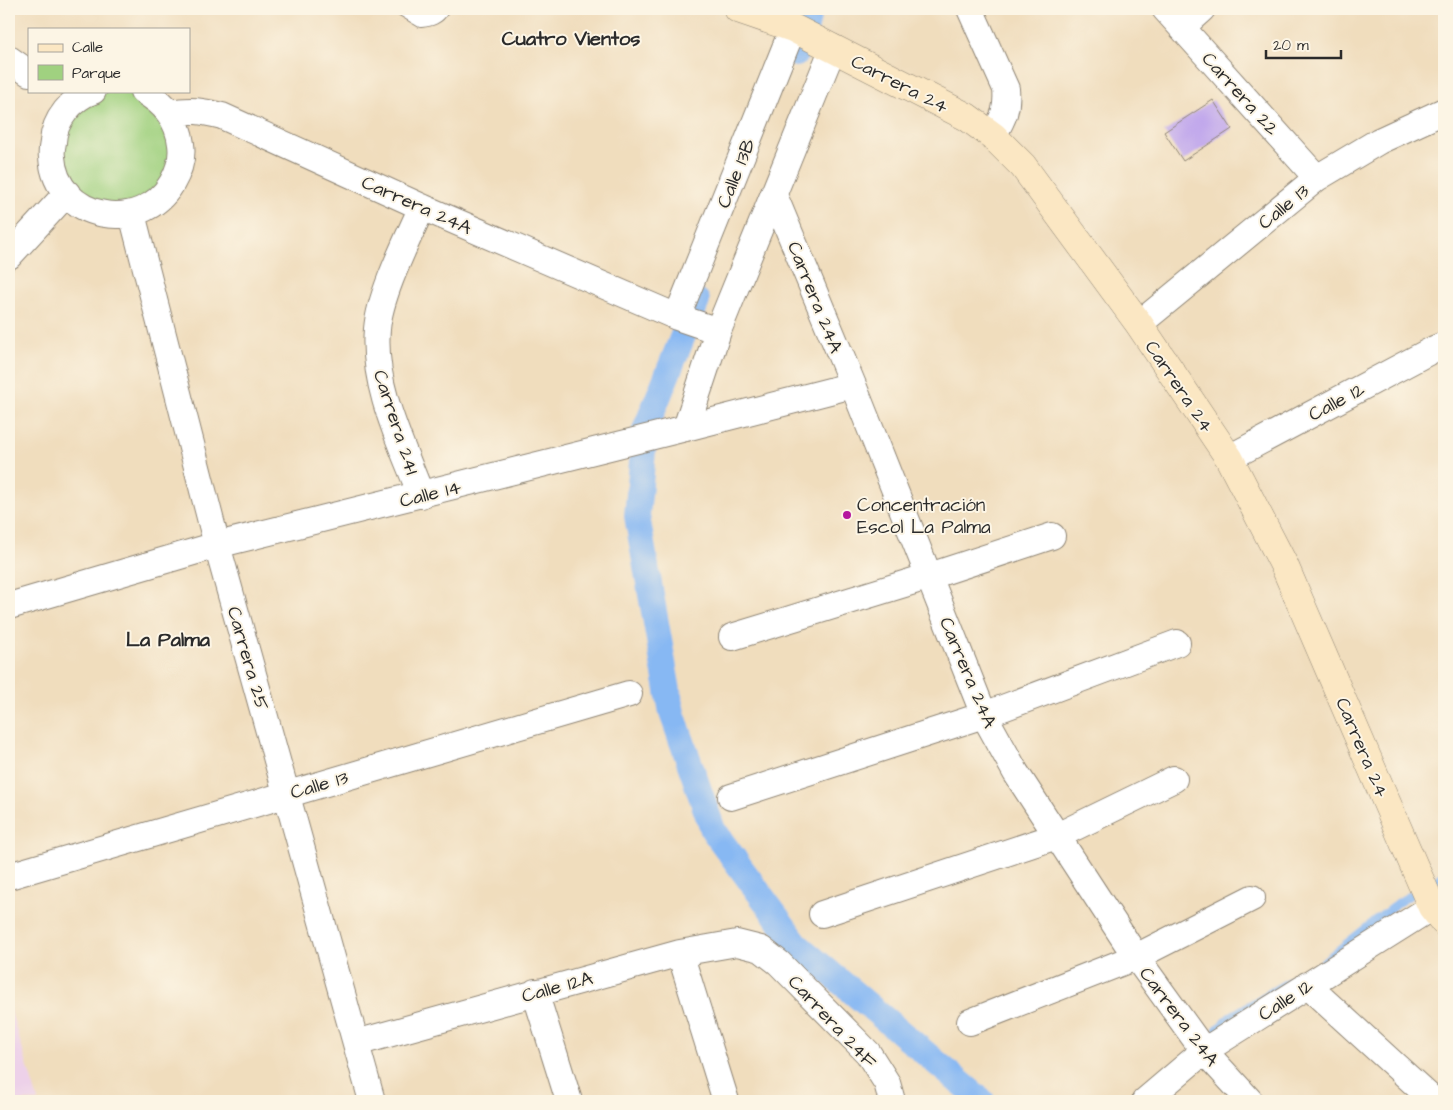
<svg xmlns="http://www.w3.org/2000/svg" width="1453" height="1110" font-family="'Architects Daughter',sans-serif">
<rect width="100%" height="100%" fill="#fcf5e5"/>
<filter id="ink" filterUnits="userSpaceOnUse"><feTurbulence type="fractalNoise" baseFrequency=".02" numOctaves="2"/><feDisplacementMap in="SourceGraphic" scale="10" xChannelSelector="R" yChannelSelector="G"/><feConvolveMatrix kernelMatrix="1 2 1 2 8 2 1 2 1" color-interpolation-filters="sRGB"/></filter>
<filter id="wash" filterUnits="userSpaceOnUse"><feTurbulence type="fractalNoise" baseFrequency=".0096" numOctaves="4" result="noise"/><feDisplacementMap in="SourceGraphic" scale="20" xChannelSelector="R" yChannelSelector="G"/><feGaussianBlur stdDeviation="1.12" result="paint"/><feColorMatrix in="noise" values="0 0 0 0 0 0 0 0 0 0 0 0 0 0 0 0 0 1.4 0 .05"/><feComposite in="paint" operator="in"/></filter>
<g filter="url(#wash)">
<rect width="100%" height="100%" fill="#f0ddbd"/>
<path fill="#edd1e9" d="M9,1005L38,1101H9Z"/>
<path fill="#a0d180" stroke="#667e56" d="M102,91H129L160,108L171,123V176L129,210L71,193L60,124Z"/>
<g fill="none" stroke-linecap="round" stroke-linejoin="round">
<path stroke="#87b8f3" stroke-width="8" d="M1324,961L1399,902L1444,875
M1217,1029L1231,1016L1301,974"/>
<path stroke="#87b8f3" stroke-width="26" d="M796,54L804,34L810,9
M697,301L645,430L637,516L672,713L713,830L798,946L982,1101"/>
</g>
<g id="blocks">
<path fill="#bfa6ec" d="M1213,100L1232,129L1183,161L1164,132Z"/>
</g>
</g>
<g filter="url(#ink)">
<use href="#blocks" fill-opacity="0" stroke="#8e8474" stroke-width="1"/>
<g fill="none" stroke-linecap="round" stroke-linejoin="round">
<g stroke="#8e8474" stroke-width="14">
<path id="lane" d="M401,9L421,21C431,20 438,18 443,9"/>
</g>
<g stroke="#8e8474" stroke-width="28">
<path id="street" d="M970,9L1006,89C1008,110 1003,118 993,136
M1165,9L1317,178
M1182,27L1202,9
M9,59L29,73
M93,91C72,98 54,120 53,142C52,147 51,152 52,157C56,220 141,236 172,183C179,171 183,158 181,144C178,119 164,103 143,91
M170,113C191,109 202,111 222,116L422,207L677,317L718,331
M774,195L853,385L984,715L1016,773L1136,957L1204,1051L1250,1101
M132,214L217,545L372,1101
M9,256L67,193
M677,317L793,28
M1139,324L1317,178L1379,141L1444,111
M686,428L718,331L833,48
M1229,458L1434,349L1444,345
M421,495C401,443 372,386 377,329C380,294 407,241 422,207
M9,606L217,545L686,428L853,385
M732,637L930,576L1052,536
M731,797L984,715L1177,643
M9,876L629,694
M822,914L1057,836L1174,779
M680,953L726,1101
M1307,985L1434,1101
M535,992L569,1101
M970,1022L1136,957L1252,898
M356,1043L680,953L737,943L761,949L779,963L868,1053L887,1083L892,1101
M1145,1101L1204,1051L1432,907"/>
</g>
<g stroke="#8e8474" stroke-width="29">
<path id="secondary" d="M738,9L793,28L967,117L993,136L1023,166L1139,324L1229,458L1285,567L1414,866L1432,907L1444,922"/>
</g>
<use href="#lane" stroke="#fff" stroke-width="12"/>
<use href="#street" stroke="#fff" stroke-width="26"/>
<use href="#secondary" stroke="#fbe7c3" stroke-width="28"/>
</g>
</g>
<circle fill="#b5179e" stroke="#fcf5e5" stroke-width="2" cx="847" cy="515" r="5"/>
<g text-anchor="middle" stroke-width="4" stroke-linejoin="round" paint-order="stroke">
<g font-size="19" fill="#2b2b2b" stroke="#fcf5e5">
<text transform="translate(900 83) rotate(27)" y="7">Carrera 24</text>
<text transform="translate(1241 93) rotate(48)" y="7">Carrera 22</text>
<text transform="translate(735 173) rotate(-68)" y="7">Calle 13B</text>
<text transform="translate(417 204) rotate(24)" y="7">Carrera 24A</text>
<text transform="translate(1283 206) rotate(-39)" y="7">Calle 13</text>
<text transform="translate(816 297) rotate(68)" y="7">Carrera 24A</text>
<text transform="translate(1180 386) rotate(56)" y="7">Carrera 24</text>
<text transform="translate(1336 401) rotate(-28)" y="7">Calle 12</text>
<text transform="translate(397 422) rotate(72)" y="7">Carrera 24I</text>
<text transform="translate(430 493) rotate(-14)" y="7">Calle 14</text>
<text transform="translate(249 658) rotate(74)" y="7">Carrera 25</text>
<text transform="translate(969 672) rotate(67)" y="7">Carrera 24A</text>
<text transform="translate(1363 747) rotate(67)" y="7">Carrera 24</text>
<text transform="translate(319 784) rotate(-16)" y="7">Calle 13</text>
<text transform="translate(557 986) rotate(-15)" y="7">Calle 12A</text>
<text transform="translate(1285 999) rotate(-33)" y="7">Calle 12</text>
<text transform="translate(1180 1016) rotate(53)" y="7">Carrera 24A</text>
<text transform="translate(833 1021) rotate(47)" y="7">Carrera 24F</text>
</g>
<g font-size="19" fill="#2b2b2b" stroke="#fcf5e5" text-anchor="start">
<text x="857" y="511">Concentración<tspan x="857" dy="22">Escol La Palma</tspan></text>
</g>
<g font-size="20" font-weight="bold" fill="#2b2b2b" stroke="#fcf5e5">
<text x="571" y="45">Cuatro Vientos</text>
<text x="168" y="646">La Palma</text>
</g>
</g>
<rect width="1453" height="1110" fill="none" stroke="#fcf5e5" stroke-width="30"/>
<rect x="28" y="28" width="162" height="65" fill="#fcf5e5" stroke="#a8a49b"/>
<rect x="38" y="44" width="25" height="8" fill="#fbe7c3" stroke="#a8a49b"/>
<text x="72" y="52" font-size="15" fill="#2b2b2b">Calle</text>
<rect x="38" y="65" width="25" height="15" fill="#a0d180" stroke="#a8a49b"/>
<text x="72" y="78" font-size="15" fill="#2b2b2b">Parque</text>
<path d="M1266 50v8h75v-8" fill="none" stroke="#2b2b2b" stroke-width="2.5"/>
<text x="1273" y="50" font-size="15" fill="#2b2b2b" stroke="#fcf5e5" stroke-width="4" paint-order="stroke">20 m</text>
</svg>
